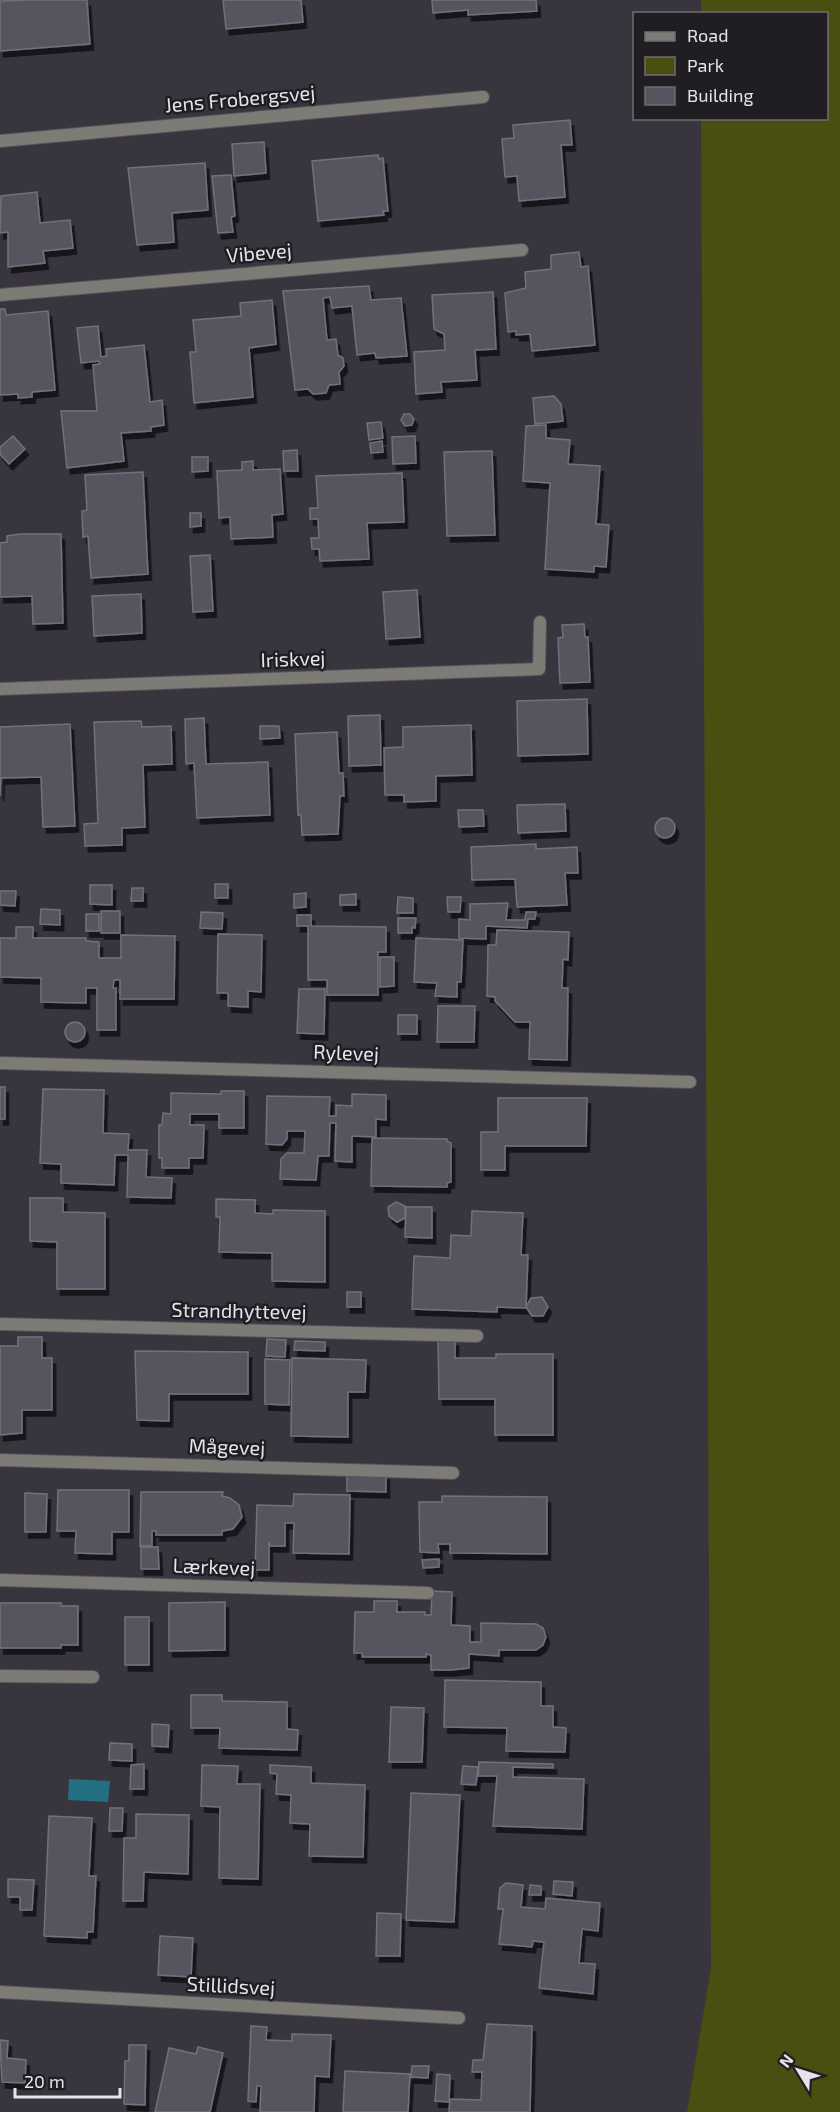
<svg xmlns="http://www.w3.org/2000/svg" width="840" height="2112" font-family="'Exo 2',sans-serif">
<defs>
<filter id="shadow"><feDropShadow dx="3.5" dy="6" stdDeviation="0" flood-color="#0009"/></filter>
</defs>
<rect width="100%" height="100%" fill="#39353f"/>
<path fill="#494f11" d="M701,0H840V2112H687L711,1967L701,119L826,118V14L701,13Z"/>
<path fill="#247083" d="M69,1779L110,1781L108,1802L68,1800Z"/>
<path fill="#555560" stroke="#71717c" stroke-width="1.5" filter="url(#shadow)" d="M28,0H87L90,44L0,51V1Z
M223,0H301L303,22L226,29Z
M432,0H536L537,11L468,15V10L433,13Z
M570,120L572,145H561L565,197L519,201L517,176L505,177L502,139L514,138L513,125Z
M264,142L266,173L234,176L232,144Z
M378,155L379,159L383,158L388,211H383L384,215L318,221L312,161Z
M205,163L208,210L172,213L174,242L137,245L128,168Z
M231,175L235,216L231,217L233,232L218,233L212,176Z
M37,192L40,223L70,220L73,248L43,251L45,263L8,267V232L0,233L1,196Z
M579,252L581,267L588,266L595,345L532,351L530,334L516,335V331L508,332L505,293L526,288L525,272L551,269V255Z
M369,286L371,300L401,298L407,356L376,358L375,353L357,355L352,306L332,308L330,297L323,298L327,340L336,339L338,355L343,358L344,366L339,372L340,384L329,385L326,393L313,394L308,389L295,390L283,291Z
M493,292L496,349L475,350L477,380L441,382L442,392L416,394L414,352L445,350L444,334L434,329L432,295Z
M272,300L276,344L249,348L253,397L194,403L190,352H196L193,320L241,316L240,303Z
M0,309H5L6,315L48,311L55,390L32,392V397L18,398V394L0,395Z
M98,326L101,357L107,356L106,349L144,345L150,402L162,400L164,425L151,427V431L121,433L124,461L67,468L61,411H97L93,365L100,364L99,361L81,363L77,328Z
M554,396L561,404L563,421L535,424L533,398Z
M404,414H410L414,419L412,425L405,426L401,420Z
M381,422L383,438L369,440L367,423Z
M546,425V438L570,440L568,464L600,466L596,524L609,525L606,567L594,566V572L545,569L550,483L523,481L526,426Z
M13,436L25,449L9,464L0,454V447Z
M415,436L416,463L393,464L392,437Z
M382,441L383,452L371,453L370,443Z
M297,450L298,471H284L283,451Z
M492,451L495,535L447,536L444,452Z
M192,457H208V471L192,472Z
M253,461V470L280,469L283,514L272,515L273,537L231,539L230,517L219,518L217,471L242,470V462Z
M143,472L148,574L91,578L88,536L83,537L82,511L87,510L85,475Z
M402,473L404,522L367,523L369,559L320,561L319,549H312L311,538H319L318,519H310V508H318L316,476Z
M190,513H201V526L190,527Z
M20,534H61L63,623L33,624L32,596L0,597V543L7,542V536Z
M210,555L213,611L193,612L190,556Z
M417,590L420,637L386,639L383,592Z
M141,594L142,633L94,636L92,596Z
M584,624L585,637H588L590,682L560,683L558,638L563,637L562,625Z
M587,699L588,754L518,756L517,701Z
M380,715L381,765L349,766L348,716Z
M204,718L206,764L268,762L270,815L197,818L194,763L186,764L185,719Z
M141,721L142,727L171,726L172,764L143,765L145,827L122,828V845L85,846L84,824L98,823L94,722Z
M70,724L75,826L43,827L41,777L1,778L0,796V727Z
M471,725L472,775L436,776V801L404,802V795H385L384,748L403,747V727Z
M260,726H279L280,738L260,739Z
M337,732L339,773H343L344,796H340L338,834L302,835L301,815H298L295,734Z
M565,804L566,831L518,833L517,805Z
M458,810H483L484,826L459,827Z
M655 828a10 10 0 1 1 20 0a10 10 0 1 1-20 0Z
M536,844V849L577,847L578,873H565L567,905L517,907L515,879L472,880L471,847Z
M215,884H228V898H215Z
M90,885H112V905L90,904Z
M132,888H143V901H131Z
M0,891H16L15,906L0,905Z
M306,893V907L294,908V894Z
M356,894V905H340V895Z
M398,897L413,898V913H397Z
M447,897H461L460,912H448Z
M508,903L506,920H525L526,912H536L535,919H528L527,928L486,926V939L459,938V919L470,920V904Z
M41,909L60,910V925L40,924Z
M101,911H120V933H101Z
M201,912L223,913L222,929L200,928Z
M86,914H99V931H86Z
M297,915H311V926L386,927V952H378V995H327V980H308V926H297Z
M398,918H416L415,928L412,927V933H398Z
M16,927H33V938H86V941L99,942V958H121V935L175,936L174,999H120V980H114L113,988H116V1030H97V988H86V1003L41,1002V978L0,977V938H16Z
M497,930L569,932L568,960L563,959L562,988H568L567,1060L529,1059L530,1022H515L495,1001V997L487,996L488,945H496Z
M218,934L262,935L261,992L248,991V1007L228,1006V993H217Z
M416,938L463,940L461,982H457V997L435,996L437,983L414,982Z
M380,957H394V986L380,987Z
M299,989H325L324,1034L297,1033Z
M438,1006H475L474,1042H437Z
M398,1015H417V1034H398Z
M65 1032a10 10 0 1 1 20 0a10 10 0 1 1-20 0Z
M0,1087H5V1119H0Z
M43,1089L104,1090L103,1133L129,1134L128,1150H147L146,1177L172,1178L171,1198L127,1197L128,1155H115L114,1185L61,1183V1164L40,1163Z
M221,1091H244V1128H219V1114H190V1125H204L203,1158H189V1168H162V1158H159V1125H162L163,1113L171,1114V1093L221,1094Z
M352,1094L386,1095V1120L376,1119V1137L352,1136V1162L335,1161L336,1123H330L329,1156H318L316,1180L280,1179L281,1159L287,1153H304L305,1131H287V1139L282,1145L266,1144L267,1096L330,1097L329,1116H336V1105L352,1106Z
M498,1098H587L586,1146H505V1170H481V1132H498Z
M372,1138L447,1139L448,1142L451,1143V1182L447,1183V1187L371,1186Z
M30,1198H63V1212L105,1213V1289H57V1242L30,1241Z
M216,1199L255,1200V1213L273,1214V1210L325,1211V1282L272,1281V1253L219,1252L220,1217H216Z
M396,1202L405,1206V1218L397,1222L389,1216L388,1207Z
M406,1207H432V1238L405,1237Z
M472,1211L523,1213L521,1255H528L526,1308L497,1307V1312L412,1309L414,1256L450,1258L451,1235L471,1236Z
M347,1292H361V1307H347Z
M542,1297L548,1307L543,1316H532L526,1307L531,1298Z
M18,1337H42V1358H52V1410H22V1433L0,1435V1346H18Z
M267,1339L286,1340L285,1357L266,1356Z
M438,1340H455V1358H496V1354H553V1435H495V1399H439Z
M295,1341L325,1342V1351L294,1350Z
M135,1351L248,1352V1394H169V1421L137,1420Z
M292,1358L366,1360L365,1392H348V1437L291,1436Z
M265,1359L290,1360L289,1405L265,1404Z
M347,1474H386V1492L347,1491Z
M58,1490H129V1532H112V1554L75,1553L76,1531H57Z
M141,1492H223L222,1496L230,1498L239,1505L242,1517L233,1529L222,1531V1535H156V1531H152V1546H140Z
M25,1493L47,1494L46,1532H25Z
M294,1494L350,1495L349,1554L293,1553L294,1523H285V1546H270L269,1542V1570H255L257,1505L293,1506Z
M442,1496L547,1497V1554L450,1553V1544H438L439,1553L420,1552L419,1502H442Z
M141,1547H158L159,1569H141Z
M439,1559V1567L423,1568L422,1560Z
M432,1591L452,1592L451,1625L470,1626V1642H481V1623L536,1624L543,1628L546,1637L543,1645L536,1650H499V1656L469,1654V1668L451,1670H431V1655L426,1654V1657H362V1653H354L355,1612H374V1601H397V1612H425V1615H431Z
M225,1602V1650L169,1651V1603Z
M0,1603H61V1606H78V1645H61V1648H0Z
M125,1617H149V1665H125Z
M445,1680L541,1682V1706H553V1727L566,1728L565,1752L506,1751L507,1728L444,1727Z
M191,1695H222V1701L287,1702V1729L298,1730L297,1750L219,1748L220,1728H191Z
M391,1707L424,1708L422,1762H389Z
M152,1724L169,1725L168,1747L152,1746Z
M110,1743L132,1744V1761L109,1760Z
M479,1762L553,1764V1768L513,1767V1777L584,1779L582,1829L493,1826L497,1776H478Z
M144,1764V1789H130L131,1765Z
M202,1765L238,1766L237,1784H260L258,1879L219,1878L220,1807L201,1806Z
M270,1765L311,1767V1783L365,1785L363,1857L309,1856L310,1824L290,1823L291,1795L276,1794L277,1774L270,1773Z
M463,1766L478,1767L476,1785L461,1784Z
M411,1793L460,1795L454,1922L406,1920Z
M110,1808H123L122,1831H109Z
M136,1814L189,1815L188,1874L144,1872L143,1901H123L124,1838H136Z
M49,1816L92,1818L89,1876H96L93,1932H87V1938L44,1936Z
M8,1879L34,1880L32,1910H20V1897H8Z
M554,1881L573,1882L572,1896L553,1894Z
M506,1883L523,1885L521,1907L545,1909L546,1898L600,1903L598,1931L582,1929L579,1963L595,1964L593,1994L539,1988L544,1942L533,1941L532,1947L499,1944L503,1909H498L500,1888Z
M530,1885L541,1886V1895H529Z
M377,1913L401,1914L400,1956H376Z
M160,1936L193,1938L191,1977L158,1975Z
M487,2024L532,2026L530,2112H449L450,2099L481,2100L482,2072H472L473,2060H483Z
M251,2026L267,2027L266,2040L292,2041V2034L331,2035L329,2077L315,2076L314,2112H260L261,2086H257L256,2102L248,2101Z
M0,2040L8,2041L7,2058L26,2060L25,2083L2,2082Z
M129,2045H146L145,2105L124,2104L125,2061H129Z
M198,2047L223,2053L210,2112H155L169,2048L196,2054Z
M412,2066H429L428,2078L411,2077Z
M345,2071L410,2074L408,2112H343Z
M437,2074L450,2075L449,2102L435,2101Z"/>
<g fill="none" stroke-linecap="round" stroke-linejoin="round">
<g stroke="#55515a" stroke-width="14">
<path id="minor" d="M0,141L483,97
M0,295L522,250
M0,689L539,669L540,622
M0,1063L690,1082
M0,1324L477,1336
M0,1460L453,1473
M0,1580L428,1593
M0,1676L93,1677
M0,1992L459,2018"/>
</g>
<use href="#minor" stroke="#7d7b76" stroke-width="12"/>
</g>
<g text-anchor="middle" stroke-width="5" stroke-linejoin="round" paint-order="stroke">
<g font-size="20" fill="#e6e4ea" stroke="#201e22">
<text transform="translate(240 99) rotate(-5)" y="7">Jens Frobergsvej</text>
<text transform="translate(259 253) rotate(-5)" y="7">Vibevej</text>
<text transform="translate(293 659) rotate(-2)" y="7">Iriskvej</text>
<text transform="translate(346 1053) rotate(2)" y="7">Rylevej</text>
<text transform="translate(239 1311) rotate(1)" y="7">Strandhyttevej</text>
<text transform="translate(227 1447) rotate(2)" y="7">Mågevej</text>
<text transform="translate(214 1567) rotate(2)" y="7">Lærkevej</text>
<text transform="translate(231 1986) rotate(3)" y="7">Stillidsvej</text>
</g>
</g>
<rect x="633" y="12" width="195" height="108" fill="#201e22" stroke="#6f6d72" stroke-width="1.5"/>
<rect x="645" y="32" width="30" height="9" fill="#7d7b76" stroke="#6f6d72" stroke-width="1.5"/>
<text x="687" y="42" font-size="18" fill="#e6e4ea">Road</text>
<rect x="645" y="57" width="30" height="18" fill="#494f11" stroke="#6f6d72" stroke-width="1.5"/>
<text x="687" y="72" font-size="18" fill="#e6e4ea">Park</text>
<rect x="645" y="87" width="30" height="18" fill="#555560" stroke="#6f6d72" stroke-width="1.5"/>
<text x="687" y="102" font-size="18" fill="#e6e4ea">Building</text>
<g transform="translate(798 2070) rotate(308)" stroke="#201e22" stroke-width="4.5" paint-order="stroke">
<path d="M0-4.5L10 22L0 15L-10 22Z" fill="#e6e4ea"/>
<text y="-9" font-size="16" font-weight="bold" text-anchor="middle" fill="#e6e4ea">N</text>
</g>
<path d="M15 2088v9h105v-9" fill="none" stroke="#e6e4ea" stroke-width="3"/>
<text x="24" y="2088" font-size="18" fill="#e6e4ea" stroke="#201e22" stroke-width="4.5" paint-order="stroke">20 m</text>
</svg>
